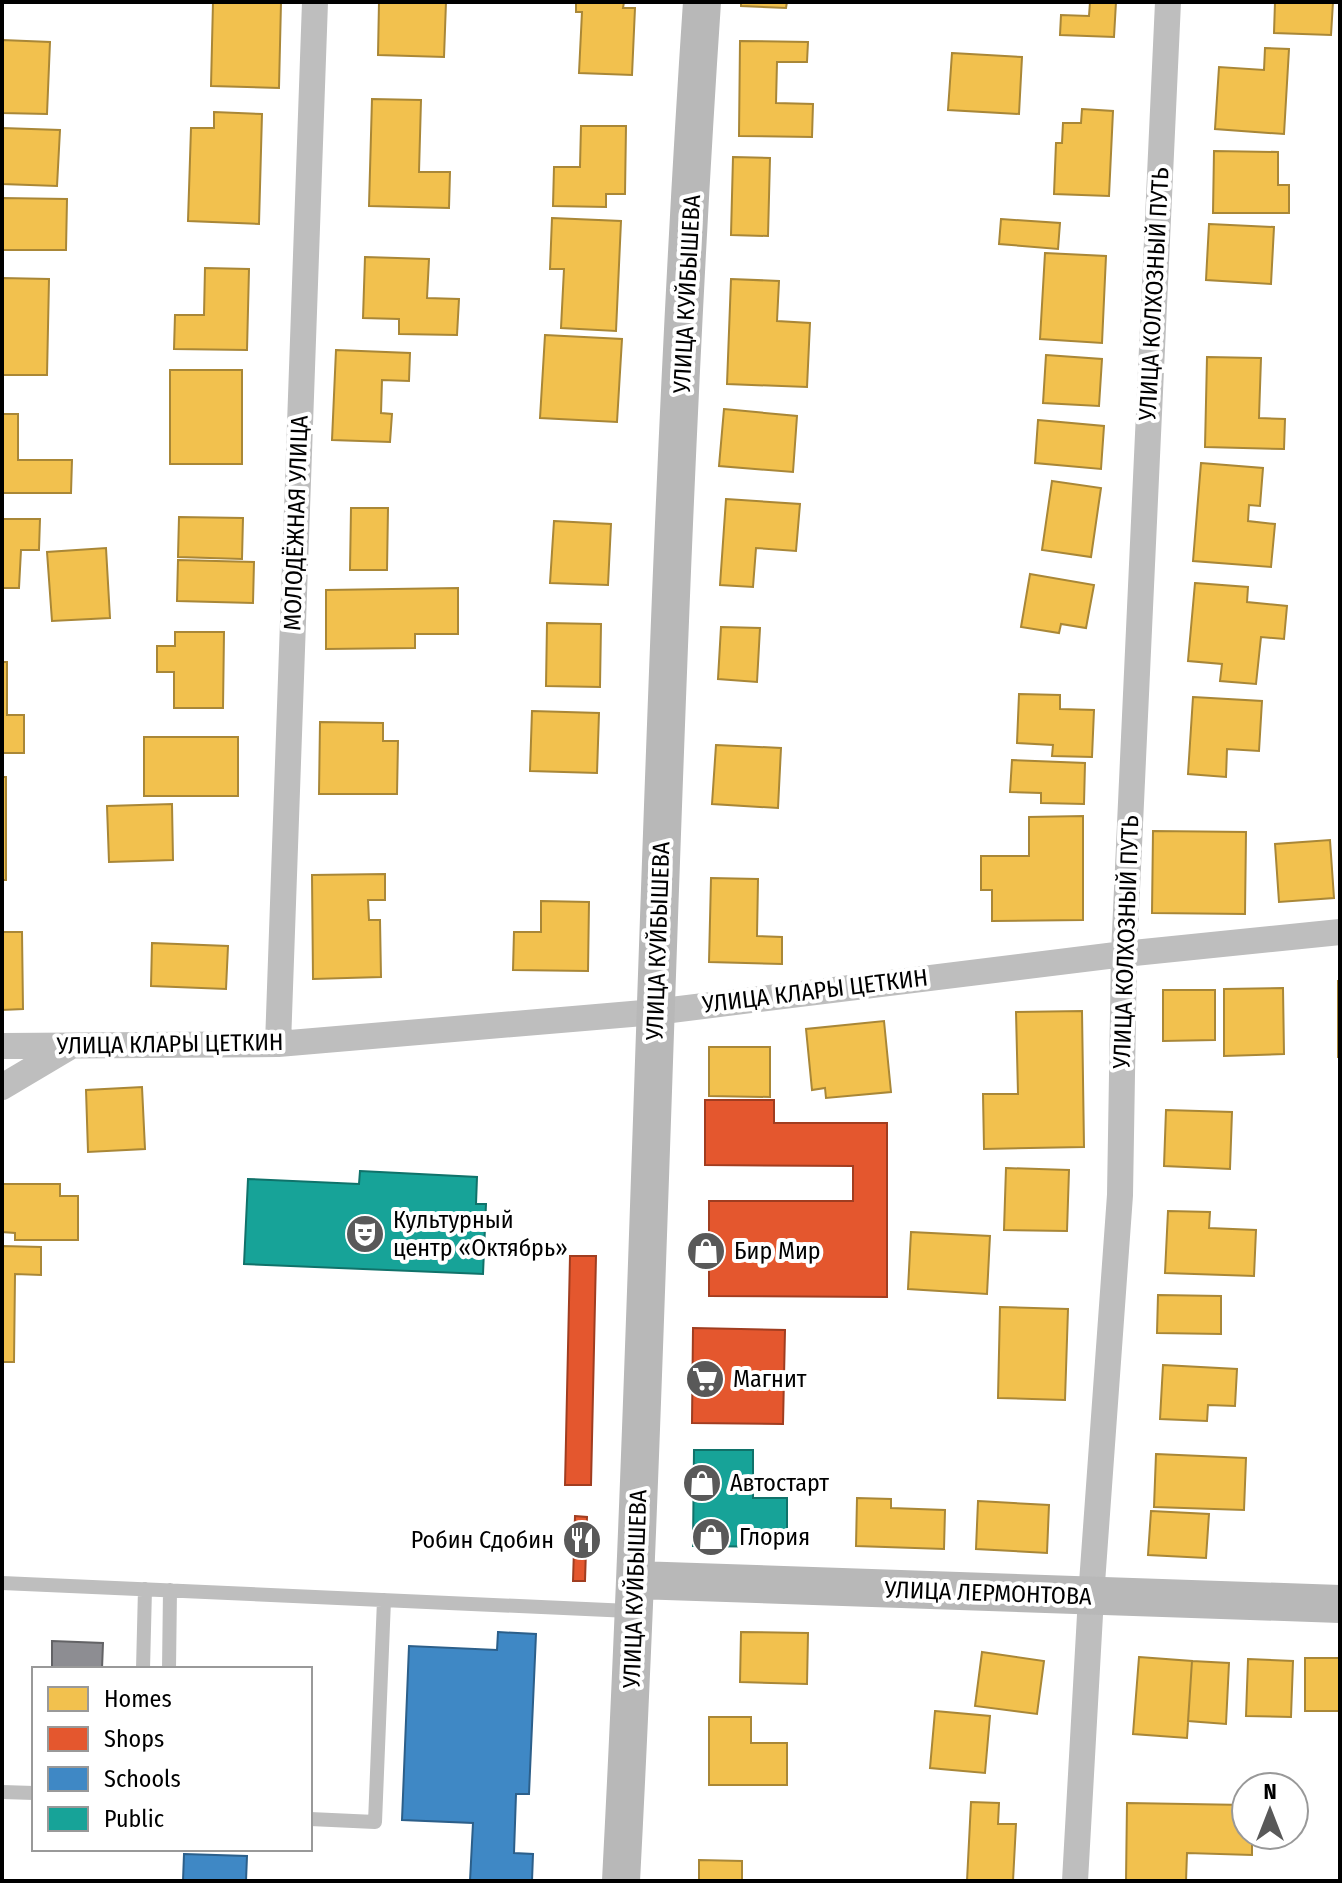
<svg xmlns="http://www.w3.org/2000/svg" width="1342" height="1883" font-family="'Fira Sans Condensed',sans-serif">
<rect width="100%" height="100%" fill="#fff"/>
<path fill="#f2c14e" stroke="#a98737" stroke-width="2" d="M213,2H281L279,88L211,86Z
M379,2H446L444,57L378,55Z
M576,2H624L623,8H635L632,75L579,73L582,12H576Z
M741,2H787L786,8L741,6Z
M1090,2H1116L1114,37L1060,35L1061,15L1089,16Z
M1275,2H1333L1331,35L1274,33Z
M2,40L50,42L47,114L2,113Z
M740,41L808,42L807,62H777L776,103L813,104L812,137L739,136Z
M1265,48L1289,49L1284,134L1215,129L1219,67L1264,70Z
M952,53L1022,57L1019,114L948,110Z
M372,99L421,100L419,172H450L449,208L369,206Z
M1082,109L1113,111L1109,196L1054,194L1056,143H1062L1063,123H1081Z
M214,112L262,114L259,224L188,221L191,128H214Z
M581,126H626L625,194H606V207L553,206L554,167H580Z
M2,128L60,130L57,186L2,184Z
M1214,151L1278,152V185H1289V213H1213Z
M733,157L770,158L768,236L731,235Z
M2,198L67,199L66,250H2Z
M552,218L621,221L616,331L561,328L564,269H550Z
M1001,219L1060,223L1058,249L999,244Z
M1209,224L1274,227L1271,284L1206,280Z
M1045,253L1106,256L1102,343L1040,339Z
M365,257L429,259L427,298L459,299L457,335L399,334V319L363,318Z
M205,268L249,269L247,350L174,349L175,315H204Z
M2,278L49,279L47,375H2Z
M731,279L779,281L777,321L810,323L807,387L727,384Z
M545,335L622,339L617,422L540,418Z
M336,350L410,353L409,381L382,380L381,413L392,414L390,442L332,440Z
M1046,355L1102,359L1099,406L1043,403Z
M1207,357L1261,358L1259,418L1285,419L1284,449L1205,447Z
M170,370H242V464H170Z
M724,409L797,416L793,472L719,466Z
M2,414H18V460H72L71,493H2Z
M1038,420L1104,426L1101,469L1035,463Z
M1201,463L1263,468L1260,506L1249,505L1248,521L1275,524L1271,567L1193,561Z
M1052,481L1101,488L1091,557L1042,550Z
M726,499L800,504L796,551L756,548L753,587L720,585Z
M351,508H388L387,570H350Z
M179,517L243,518L242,559L178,557Z
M2,519H40L39,550H21L19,588H2Z
M554,521L611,524L608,585L550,583Z
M106,548L110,618L52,621L47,552Z
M178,560L254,562L253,603L177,601Z
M1030,574L1094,585L1086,628L1061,624L1059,633L1021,627Z
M1195,583L1248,587L1247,602L1287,606L1284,639L1261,637L1256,684L1220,681L1222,664L1188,661Z
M458,588V634H415V648L326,649V590Z
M547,623L601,624L600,687L546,686Z
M721,627L760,628L757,682L718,679Z
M175,632H224L223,708H174V672H157V646H175Z
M2,662H7V715H24V753H2Z
M1019,694L1060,695V709L1094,710L1092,757L1052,756L1053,745L1017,743Z
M1193,697L1262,701L1259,751L1227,749L1226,777L1188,774Z
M532,711L599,713L597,773L530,771Z
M320,722L383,723V741H398L397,794H319Z
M144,737H238V796H144Z
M716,745L781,748L778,808L712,804Z
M1012,760L1085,763L1084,804L1041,803V793L1010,792Z
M2,777H6V880H2Z
M172,804L173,860L109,862L107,806Z
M1083,816V920L992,921V890H981V856H1029V817Z
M1153,831L1246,832L1245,914L1152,913Z
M1330,840L1334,898L1279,902L1275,844Z
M385,874V900H368L369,920H380L381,977L313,979L312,875Z
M711,878L758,879L757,936L782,937V964L709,962Z
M541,901L589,902L588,971L513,970L514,932H541Z
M2,932H22L23,1009L2,1010Z
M152,943L228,946L226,989L151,986Z
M1338,981H1340V1057H1338Z
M1283,988L1284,1054L1224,1056V989Z
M1163,990H1215V1040L1163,1041Z
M1082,1011L1084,1147L984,1149L983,1094H1018L1016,1012Z
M884,1021L891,1092L826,1098L825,1088L812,1090L806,1029Z
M709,1047H770V1097L709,1096Z
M142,1087L145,1149L88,1152L86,1090Z
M1166,1110L1232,1112L1230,1169L1164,1166Z
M1006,1168L1069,1170L1067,1231L1004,1230Z
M2,1184H60V1196H78V1240H15V1233L2,1232Z
M1168,1211L1210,1212L1209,1228L1256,1230L1254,1276L1165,1273Z
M911,1232L990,1236L987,1294L908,1289Z
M2,1246L41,1247V1275L15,1274L14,1362H2Z
M1158,1295L1221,1296V1334L1157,1333Z
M1000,1307L1068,1309L1065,1400L998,1398Z
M1163,1365L1237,1369L1235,1406L1208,1405L1207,1421L1160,1419Z
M1156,1454L1246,1458L1244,1510L1154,1507Z
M857,1498L891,1499V1508L945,1510L944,1549L856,1546Z
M978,1501L1049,1505L1047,1553L976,1549Z
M1151,1511L1209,1514L1206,1558L1148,1555Z
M741,1632L808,1633L807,1684L740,1682Z
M982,1652L1044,1661L1037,1714L975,1706Z
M1139,1657L1192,1661L1187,1738L1133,1734Z
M1305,1658H1340V1711H1305Z
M1248,1659L1293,1661L1291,1717L1246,1716Z
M1192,1661L1229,1663L1226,1724L1188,1721Z
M935,1711L990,1716L985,1773L930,1768Z
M709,1717H751V1743H787V1785H709Z
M971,1802L999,1803L998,1824H1016L1013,1881H967Z
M1127,1803L1246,1805V1835H1252V1855L1187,1853L1186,1881H1126Z
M699,1860L742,1861V1881H699Z"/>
<path fill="#e4572e" stroke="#a03d20" stroke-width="2" d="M705,1100H774V1123H887V1297L709,1296V1201H853V1166L705,1165Z
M570,1256H596L591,1485H565Z
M693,1328L785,1330L783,1424L692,1423Z
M575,1516L587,1517L585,1581H573Z"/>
<path fill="#3f88c5" stroke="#2c5f8a" stroke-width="2" d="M498,1632L536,1634L529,1794H516L514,1853L533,1854L532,1881H470L473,1823L402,1820L409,1646L497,1650Z
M184,1854L247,1856L246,1881H183Z"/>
<path fill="#17a398" stroke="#10726a" stroke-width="2" d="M360,1171L477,1177L476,1204H486L483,1274L244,1264L248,1179L359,1184Z
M694,1450H753V1498H787V1547L693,1546Z"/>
<path fill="#8d8d92" stroke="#636366" stroke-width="2" d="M52,1641L103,1643L102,1669H52Z"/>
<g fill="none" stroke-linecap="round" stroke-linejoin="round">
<path stroke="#bebebe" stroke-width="14" d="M2,1583L630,1611
M143,1669L145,1589
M169,1669L170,1590
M2,1792L34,1793
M310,1819L375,1822L384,1600"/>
<path stroke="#bebebe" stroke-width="26" d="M278,1044L315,2
M2,1046L278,1044L655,1012L1124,954L1340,932
M2,1087L71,1046
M1075,1881L1091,1597L1120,1195L1124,954L1168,2"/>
<path stroke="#b8b8b8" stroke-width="38" d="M636,1580L1340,1604
M621,1881C654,1255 660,628 702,2"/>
</g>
<defs>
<g id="theatre-disc" transform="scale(2)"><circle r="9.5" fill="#595959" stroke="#fff"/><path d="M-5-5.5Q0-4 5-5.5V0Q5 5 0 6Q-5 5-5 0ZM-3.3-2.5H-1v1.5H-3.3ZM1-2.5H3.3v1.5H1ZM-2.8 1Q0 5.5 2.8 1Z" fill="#fff"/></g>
<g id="shop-disc" transform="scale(2)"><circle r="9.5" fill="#595959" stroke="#fff"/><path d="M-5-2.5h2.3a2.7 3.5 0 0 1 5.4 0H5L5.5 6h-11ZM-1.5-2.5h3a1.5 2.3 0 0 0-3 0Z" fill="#fff"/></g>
<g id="supermarket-disc" transform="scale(2)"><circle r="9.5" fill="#595959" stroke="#fff"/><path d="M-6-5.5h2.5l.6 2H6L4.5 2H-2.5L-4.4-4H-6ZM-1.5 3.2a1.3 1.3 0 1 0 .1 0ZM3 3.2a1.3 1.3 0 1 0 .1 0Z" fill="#fff"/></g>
<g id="restaurant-disc" transform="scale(2)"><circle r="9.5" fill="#595959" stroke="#fff"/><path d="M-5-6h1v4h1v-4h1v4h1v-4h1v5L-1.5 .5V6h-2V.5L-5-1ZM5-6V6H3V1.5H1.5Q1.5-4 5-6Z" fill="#fff"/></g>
</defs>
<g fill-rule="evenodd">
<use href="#theatre-disc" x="365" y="1234"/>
<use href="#shop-disc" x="706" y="1251"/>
<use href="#supermarket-disc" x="705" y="1379"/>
<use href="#shop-disc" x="702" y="1483"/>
<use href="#shop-disc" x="711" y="1537"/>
<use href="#restaurant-disc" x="582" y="1540"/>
</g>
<g text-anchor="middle" stroke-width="8" stroke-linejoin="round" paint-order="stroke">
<g font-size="24" fill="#000" stroke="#fff">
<text transform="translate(687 294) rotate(-87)" y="8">УЛИЦА КУЙБЫШЕВА</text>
<text transform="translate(1154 294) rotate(-87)" y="8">УЛИЦА КОЛХОЗНЫЙ ПУТЬ</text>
<text transform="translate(296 523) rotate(-88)" y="8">МОЛОДЁЖНАЯ УЛИЦА</text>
<text transform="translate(658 941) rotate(-88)" y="8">УЛИЦА КУЙБЫШЕВА</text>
<text transform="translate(1126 942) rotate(-88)" y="8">УЛИЦА КОЛХОЗНЫЙ ПУТЬ</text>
<text transform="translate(815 991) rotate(-7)" y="8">УЛИЦА КЛАРЫ ЦЕТКИН</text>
<text transform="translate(170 1044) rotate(-1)" y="8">УЛИЦА КЛАРЫ ЦЕТКИН</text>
<text transform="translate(635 1589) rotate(-88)" y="8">УЛИЦА КУЙБЫШЕВА</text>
<text transform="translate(988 1593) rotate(2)" y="8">УЛИЦА ЛЕРМОНТОВА</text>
</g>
<g font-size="24" fill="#000" stroke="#fff" text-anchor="start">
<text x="393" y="1228">Культурный<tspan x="393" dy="28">центр «Октябрь»</tspan></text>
<text x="734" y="1259">Бир Мир</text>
<text x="733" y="1387">Магнит</text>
<text x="730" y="1491">Автостарт</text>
<text x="739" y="1545">Глория</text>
<text x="554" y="1548" text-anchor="end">Робин Сдобин</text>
</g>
</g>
<rect width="1342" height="1883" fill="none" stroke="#000000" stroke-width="8"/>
<rect x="32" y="1667" width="280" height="184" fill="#ffffff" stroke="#999999" stroke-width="2"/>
<rect x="48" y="1687" width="40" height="24" fill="#f2c14e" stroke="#999999" stroke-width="2"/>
<text x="104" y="1707" font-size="24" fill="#000000">Homes</text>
<rect x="48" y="1727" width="40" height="24" fill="#e4572e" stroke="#999999" stroke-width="2"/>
<text x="104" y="1747" font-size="24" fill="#000000">Shops</text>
<rect x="48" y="1767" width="40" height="24" fill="#3f88c5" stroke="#999999" stroke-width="2"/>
<text x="104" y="1787" font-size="24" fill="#000000">Schools</text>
<rect x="48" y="1807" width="40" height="24" fill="#17a398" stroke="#999999" stroke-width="2"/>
<text x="104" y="1827" font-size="24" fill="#000000">Public</text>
<g transform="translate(1270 1811)"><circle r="38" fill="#ffffff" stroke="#999999" stroke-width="2"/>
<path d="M0-6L14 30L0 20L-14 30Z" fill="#595959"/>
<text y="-12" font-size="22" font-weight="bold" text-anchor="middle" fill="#000000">N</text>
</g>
</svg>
